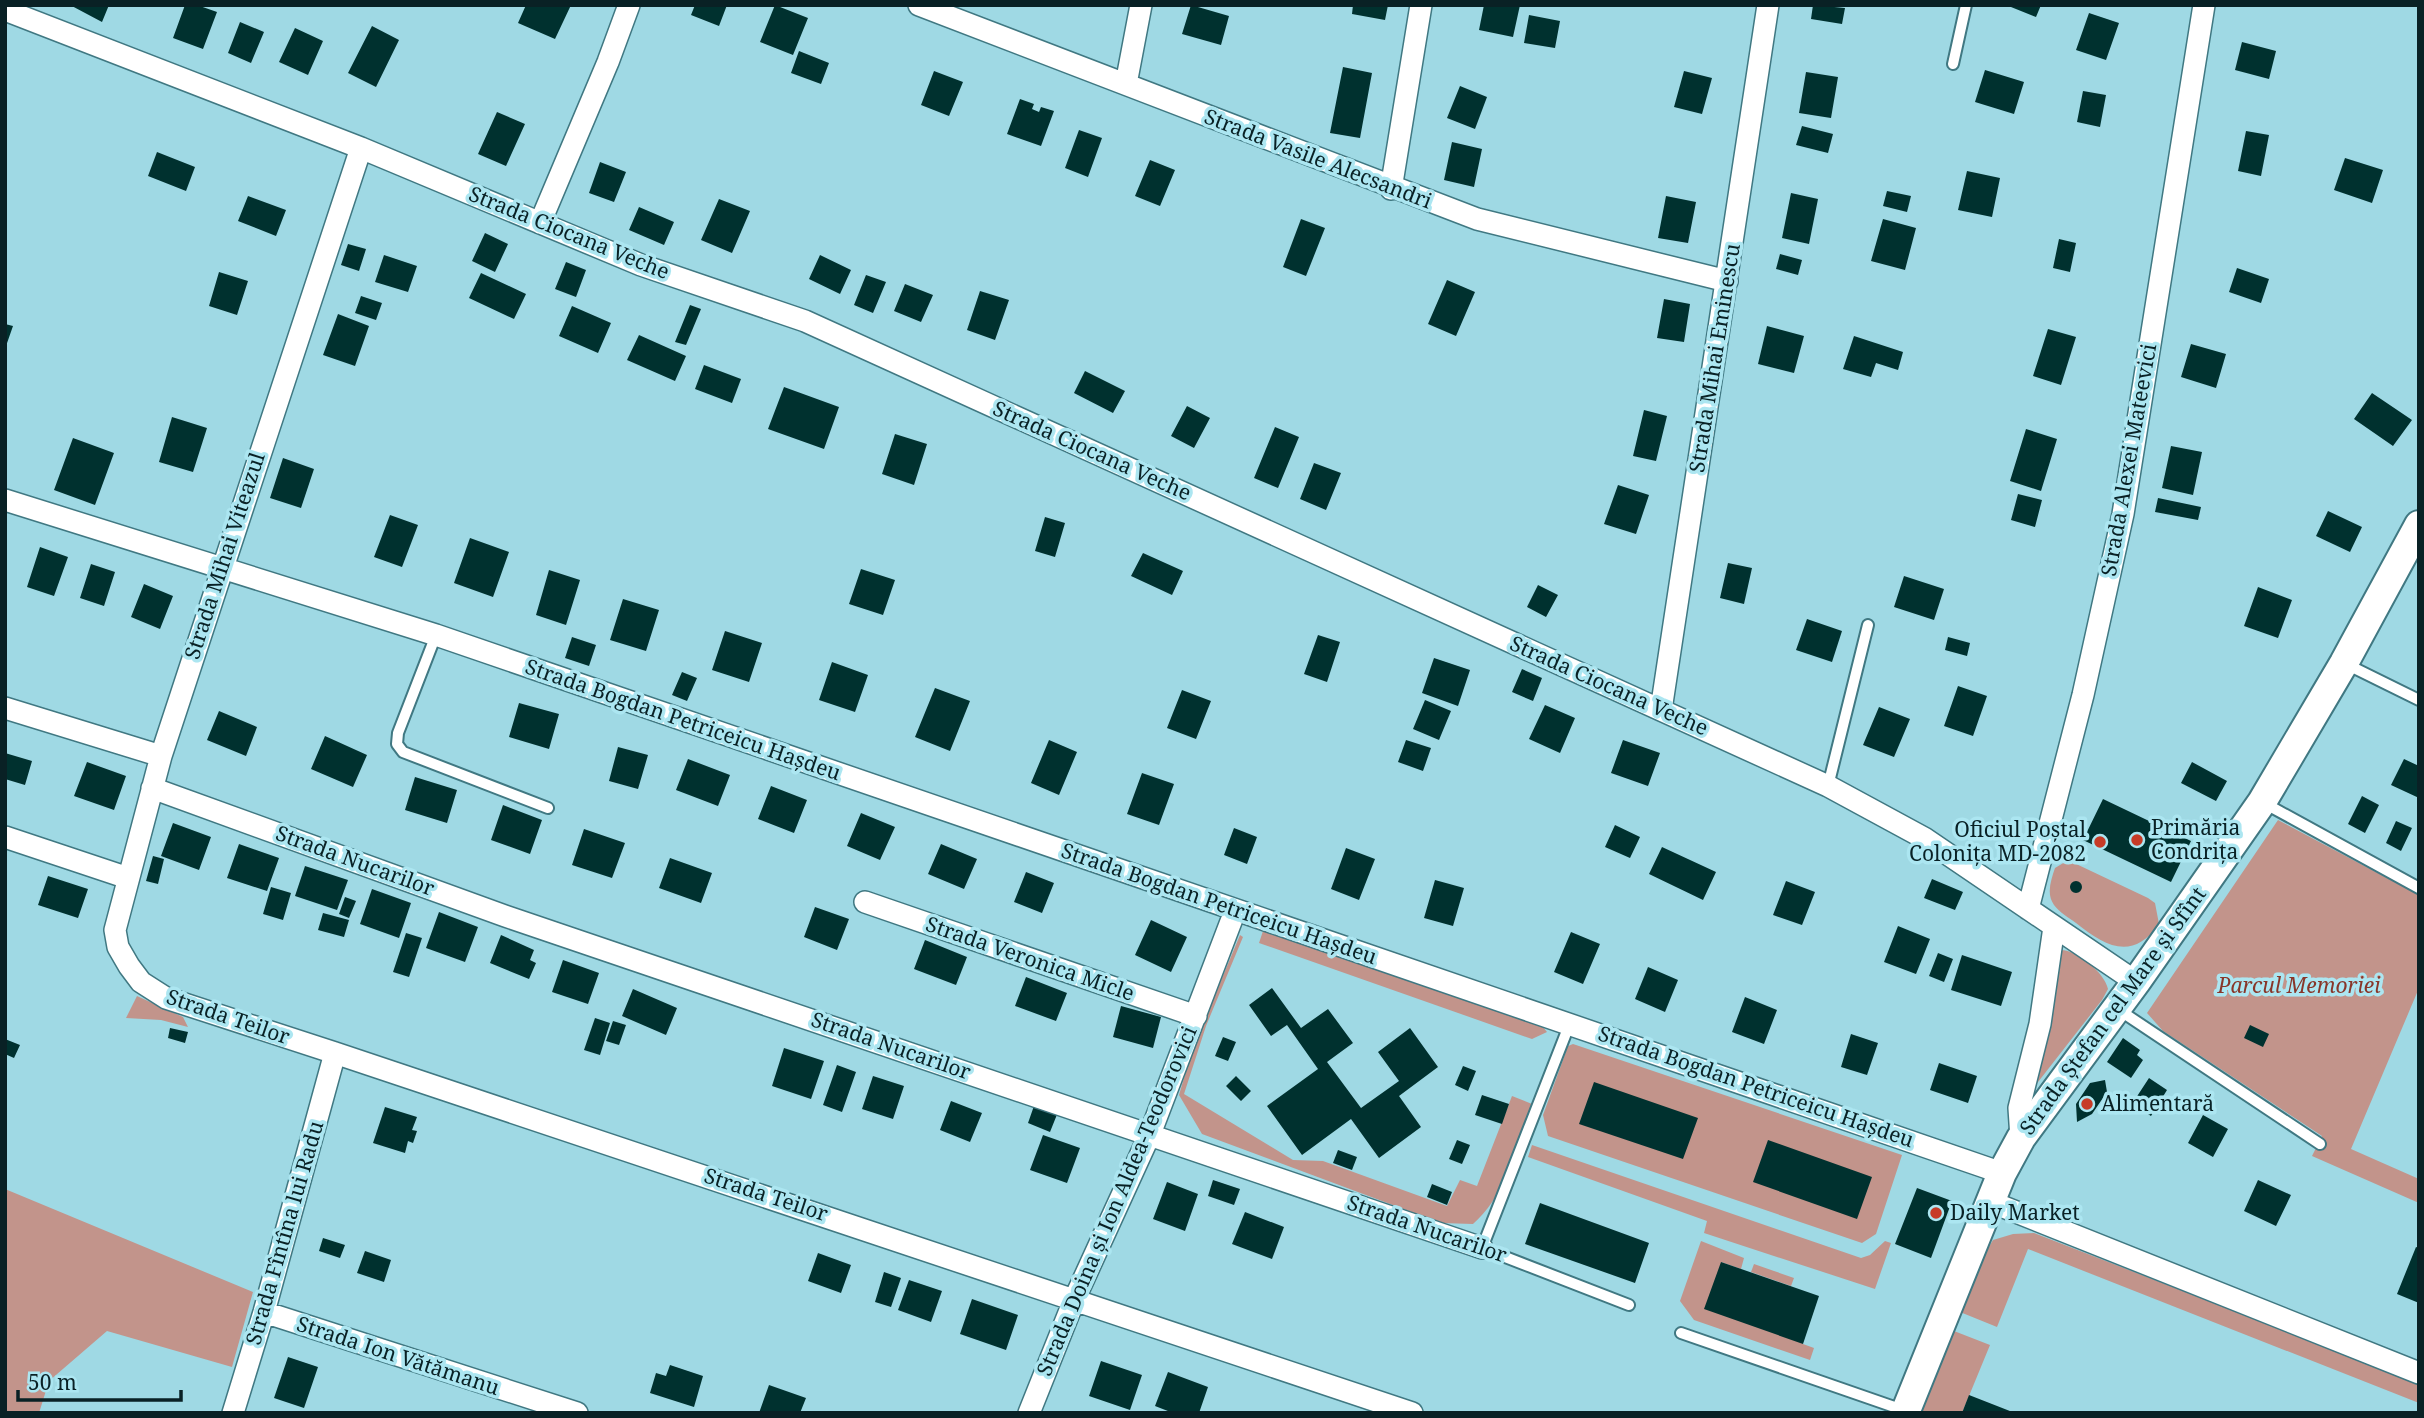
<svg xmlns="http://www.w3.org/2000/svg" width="2424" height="1418" font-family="'Noto Serif',serif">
<rect width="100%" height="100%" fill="#9fd9e4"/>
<path fill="#c2948b" d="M2278,820L2419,895V988L2351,1149L2419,1179V1203L2312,1156L2322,1136L2163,1031L2147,1013Z
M2065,862H2072L2148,898L2155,903L2159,924C2132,962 2105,946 2076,923C2069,918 2059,912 2054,905C2046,894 2051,880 2055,868Z
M1263,931L1543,1027L1547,1032L1532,1039L1259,943Z
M1240,935L1243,937L1206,1026L1184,1094L1293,1160L1323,1161L1447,1206L1460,1180L1477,1186L1512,1096L1532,1104C1517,1144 1507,1195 1473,1224L1441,1223L1202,1134L1179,1095L1193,1048Z
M2061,950C2077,950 2105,973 2108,989L2102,1000L2031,1091Z
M137,996L183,1017L188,1027L161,1020L126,1018Z
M1573,1044L1902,1155L1876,1234L1862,1243L1548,1136L1543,1115L1568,1046Z
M1532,1145L1861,1258L1870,1255L1885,1241L1891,1243L1875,1289L1704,1233L1707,1221L1528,1157Z
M5,1189L253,1292L232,1367L107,1331L49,1381L39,1413H5Z
M2034,1233L2419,1383V1403L2028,1249L1997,1327L1960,1312L1980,1262L1993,1240L2013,1234Z
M1701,1241L1744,1258L1741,1269L1721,1262L1803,1344L1814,1348L1810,1360L1694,1320L1680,1301Z
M1754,1264L1794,1278L1791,1286L1751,1272Z
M1954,1331L1990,1345L1962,1413H1921Z"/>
<path fill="#00312f" d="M70,5H109L102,22Z
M185,5H197L217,12L203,49L173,38Z
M526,5H571L555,39L518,23Z
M695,5H727L719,26L691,15Z
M775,5L808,18L793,55L760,42Z
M1191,5L1229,16L1221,45L1182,34Z
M1353,5H1388L1385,20L1352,14Z
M1484,5H1520L1513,37L1479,30Z
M1813,5L1845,8L1842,24L1811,19Z
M2006,5H2041L2036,17Z
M2089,13L2119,23L2106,60L2076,50Z
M1529,15L1560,21L1555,48L1524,43Z
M240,22L264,32L251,63L228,53Z
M372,26L399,40L376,87L348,73Z
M295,28L323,41L308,75L279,62Z
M2242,42L2276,51L2269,79L2235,70Z
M799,51L829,63L821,84L791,73Z
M1343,67L1372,73L1360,138L1330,133Z
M1985,70L2024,82L2014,114L1975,102Z
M934,71L963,82L949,116L921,105Z
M1684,71L1712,78L1702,114L1674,107Z
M1806,72L1838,77L1831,118L1799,113Z
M1460,86L1487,97L1475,129L1447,118Z
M2083,91L2106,95L2100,127L2077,122Z
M1020,99L1034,104L1032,109L1039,112L1041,107L1054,111L1041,146L1007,134Z
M497,112L525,124L506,166L478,154Z
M1802,126L1833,134L1828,153L1796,145Z
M1079,130L1102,138L1088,177L1065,168Z
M2246,131L2269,135L2261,176L2238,171Z
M1452,142L1482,149L1474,187L1444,180Z
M157,152L195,167L186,191L148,176Z
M2345,158L2383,170L2372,203L2334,190Z
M1150,160L1175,170L1160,206L1135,196Z
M600,162L626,172L614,202L589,193Z
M1967,171L2000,178L1992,217L1958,210Z
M1887,191L1911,196L1907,212L1883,206Z
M1791,193L1818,199L1809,244L1782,238Z
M248,196L286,210L276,236L238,221Z
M1666,196L1696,202L1688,243L1658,238Z
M719,199L750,211L732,253L701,240Z
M639,207L674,222L664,245L629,230Z
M1301,219L1325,228L1306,276L1283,267Z
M1883,219L1916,228L1905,270L1871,261Z
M485,233L508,244L495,272L472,261Z
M2059,239L2076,243L2070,272L2053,268Z
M348,244L366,249L359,271L341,265Z
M1780,254L1802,260L1798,275L1776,269Z
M384,255L417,266L408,292L375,282Z
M820,255L851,270L840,294L809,279Z
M566,262L586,270L576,297L555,289Z
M2237,268L2269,279L2261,303L2229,292Z
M219,272L248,281L237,315L209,306Z
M481,273L526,294L514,319L469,298Z
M866,275L886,282L873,313L854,305Z
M1447,280L1475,292L1456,336L1428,324Z
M905,284L933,295L921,322L894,311Z
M980,291L1009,300L995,340L967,330Z
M361,296L382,303L376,320L355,313Z
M1664,299L1690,304L1684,342L1657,338Z
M690,305L701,309L686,345L675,342Z
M572,306L611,323L598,353L559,336Z
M338,314L369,326L355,366L323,355Z
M5,324L13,326L6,346H5Z
M1767,326L1804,336L1794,373L1758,364Z
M2048,329L2076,337L2061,385L2033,376Z
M639,335L686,356L675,381L627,360Z
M1854,336L1903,352L1898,370L1876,363L1871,377L1843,369Z
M2191,344L2226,354L2216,388L2181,377Z
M704,365L741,379L732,403L695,389Z
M1085,371L1125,391L1113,413L1074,393Z
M784,387L839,407L824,449L768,429Z
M2372,393L2412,420L2393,446L2354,419Z
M1187,406L1210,418L1194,448L1171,436Z
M1644,410L1667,416L1656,461L1633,456Z
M172,417L207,428L193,472L159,462Z
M1275,427L1299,437L1278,488L1254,478Z
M2026,429L2057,439L2041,491L2010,481Z
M895,434L927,444L914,485L882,474Z
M73,438L114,453L95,505L54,490Z
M2171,446L2202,452L2193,495L2162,488Z
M283,458L314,469L301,508L270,498Z
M1314,463L1341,473L1326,510L1300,499Z
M1618,485L1649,495L1636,534L1604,524Z
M2018,494L2042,500L2035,527L2011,520Z
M2158,498L2201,507L2198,520L2155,512Z
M2328,511L2362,527L2350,552L2316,536Z
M390,515L418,525L402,567L374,557Z
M1045,517L1065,523L1055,557L1035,551Z
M470,538L509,552L493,597L454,583Z
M40,547L68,557L54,596L27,587Z
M1143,553L1183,571L1172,595L1131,576Z
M1728,563L1752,568L1744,604L1720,598Z
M91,564L115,572L104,606L80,598Z
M861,569L895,580L883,615L849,604Z
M549,570L580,580L566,625L536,615Z
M1904,576L1944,589L1934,620L1894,607Z
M144,584L173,596L160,629L131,617Z
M1538,585L1558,595L1546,617L1527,607Z
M2258,587L2292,600L2278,638L2244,626Z
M623,599L659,610L646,651L610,640Z
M1807,619L1842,631L1832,662L1796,650Z
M725,631L762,643L749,682L712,670Z
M1318,635L1340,642L1327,682L1304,674Z
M572,637L596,645L589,666L565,658Z
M1948,637L1970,643L1967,656L1945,650Z
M1434,658L1470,670L1458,706L1422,693Z
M832,662L868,675L855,712L819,700Z
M1522,669L1542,678L1533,701L1512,692Z
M682,672L697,678L687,701L672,695Z
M1958,686L1987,696L1973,736L1944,726Z
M935,688L970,701L950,751L915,737Z
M1182,690L1211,701L1196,739L1167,728Z
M1425,700L1451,711L1439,740L1413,729Z
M519,703L559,714L549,749L509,737Z
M1545,705L1575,718L1560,753L1529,739Z
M1879,707L1910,719L1894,757L1863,745Z
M219,711L257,727L246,756L207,740Z
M325,736L367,755L353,787L311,769Z
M1049,740L1077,752L1059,795L1031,783Z
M1406,740L1431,748L1423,771L1398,762Z
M1623,740L1660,753L1648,786L1611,773Z
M618,747L648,755L638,789L609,781Z
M5,753L32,761L25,785L5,779Z
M688,759L730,775L718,806L676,790Z
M2404,759L2419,766V798L2391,785Z
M87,762L126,776L114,810L74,796Z
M2192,762L2227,781L2216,801L2181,783Z
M1142,773L1174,784L1159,825L1127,814Z
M415,777L457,790L447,823L405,810Z
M771,786L807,800L794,833L758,819Z
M2362,796L2379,805L2365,833L2348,824Z
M2103,799L2191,841L2171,882L2083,840Z
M503,805L542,820L530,854L491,840Z
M861,813L895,827L880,860L847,846Z
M2396,821L2412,828L2401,851L2386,843Z
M173,823L211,837L199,870L161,856Z
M1615,825L1640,837L1630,858L1605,847Z
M1234,828L1257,837L1247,864L1224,855Z
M584,829L625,843L612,878L572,865Z
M239,844L279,858L267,891L227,878Z
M941,844L977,859L964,889L928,874Z
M1662,847L1716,872L1703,900L1649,874Z
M1346,848L1375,859L1359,900L1331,889Z
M153,856L164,859L158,884L146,881Z
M670,858L712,873L701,903L659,888Z
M305,866L348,880L337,910L295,896Z
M1026,872L1054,883L1042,913L1014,902Z
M48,876L88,889L78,918L38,905Z
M1932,879L1963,892L1955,910L1924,898Z
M1435,880L1464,888L1453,926L1424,918Z
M2070 887a6 6 0 1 1 12 0a6 6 0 1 1-12 0Z
M1786,881L1815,892L1802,925L1773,915Z
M271,887L291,893L283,920L263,914Z
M372,889L411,903L399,938L360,924Z
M345,897L356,901L349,918L339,914Z
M815,907L849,919L837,950L804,937Z
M439,912L478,927L465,962L426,948Z
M323,913L349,920L344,937L318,930Z
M1151,920L1187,937L1171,972L1135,955Z
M1898,926L1930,939L1916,974L1884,962Z
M1571,932L1600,944L1583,984L1554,972Z
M406,933L422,938L409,977L393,972Z
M501,935L534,950L530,960L536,963L529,979L490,963Z
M925,940L967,957L956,985L914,969Z
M1938,953L1953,959L1944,982L1929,976Z
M1962,955L2012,972L2001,1006L1951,990Z
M563,960L599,973L588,1004L552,992Z
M1648,967L1678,980L1665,1012L1635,999Z
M1026,977L1067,993L1056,1021L1015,1006Z
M1272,988L1301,1028L1328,1009L1353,1043L1327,1062L1361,1108L1399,1081L1378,1052L1410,1028L1438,1067L1399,1096L1421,1127L1379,1158L1351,1119L1302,1155L1267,1106L1318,1069L1287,1025L1271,1036L1249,1005Z
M633,989L677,1008L666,1035L622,1016Z
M1745,997L1777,1010L1764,1044L1732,1032Z
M1121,1006L1161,1017L1153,1048L1113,1037Z
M595,1018L610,1023L600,1055L584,1050Z
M613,1021L626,1025L619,1045L606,1041Z
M2250,1025L2269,1034L2263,1047L2244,1038Z
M170,1028L188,1032L185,1043L168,1038Z
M1851,1034L1878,1043L1867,1075L1841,1067Z
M1223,1037L1236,1042L1228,1061L1215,1056Z
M2123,1038L2140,1050L2137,1055L2143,1060L2131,1078L2107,1062Z
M5,1039L20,1045L14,1058L5,1054Z
M784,1048L824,1061L811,1099L772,1086Z
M1939,1063L1977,1076L1968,1103L1930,1090Z
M837,1065L856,1072L842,1112L823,1105Z
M1463,1066L1476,1071L1468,1091L1455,1085Z
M873,1076L904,1086L893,1119L862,1109Z
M1236,1076L1251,1091L1241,1101L1226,1086Z
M2149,1078L2167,1090L2151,1116L2132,1104Z
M2105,1080L2107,1092L2092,1114L2077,1122L2076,1104L2090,1083Z
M1594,1082L1698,1118L1683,1159L1579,1124Z
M1482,1095L1509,1104L1502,1124L1475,1115Z
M951,1101L982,1113L970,1142L940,1130Z
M1035,1103L1058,1112L1050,1132L1028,1123Z
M385,1107L417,1117L412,1130L417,1131L413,1143L408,1141L405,1153L373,1143Z
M2203,1115L2228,1129L2213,1157L2188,1143Z
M1043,1135L1080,1148L1067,1183L1030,1170Z
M1457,1140L1470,1145L1462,1164L1449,1159Z
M1768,1140L1872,1177L1857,1219L1753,1182Z
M1338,1150L1357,1157L1352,1170L1333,1163Z
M1213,1180L1240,1189L1234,1205L1208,1196Z
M2258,1180L2291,1195L2276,1226L2244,1211Z
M1167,1182L1198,1194L1185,1231L1153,1219Z
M1432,1184L1452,1192L1447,1205L1427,1197Z
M1917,1188L1952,1201L1931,1258L1895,1244Z
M1540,1203L1649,1243L1635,1283L1525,1244Z
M1245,1212L1284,1227L1272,1259L1232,1244Z
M323,1238L345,1245L340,1258L319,1251Z
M2416,1247L2419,1248V1303L2397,1294Z
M365,1251L391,1260L384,1282L357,1273Z
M818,1253L851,1265L841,1293L808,1281Z
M1721,1262L1819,1296L1803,1344L1704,1309Z
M884,1272L901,1278L891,1307L875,1302Z
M909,1280L942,1291L931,1322L898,1310Z
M972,1299L1018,1315L1006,1350L960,1334Z
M288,1357L318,1367L304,1408L274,1398Z
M1101,1361L1142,1375L1130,1410L1089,1396Z
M670,1365L703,1376L694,1407L650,1393L656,1373L666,1376Z
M1168,1372L1208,1387L1199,1413H1173L1155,1406Z
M769,1385L806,1398L800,1413H759Z
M1969,1395L2015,1413H1962Z"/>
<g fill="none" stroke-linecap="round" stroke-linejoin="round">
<g stroke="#407882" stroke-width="14">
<path id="service" d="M1953,64L1966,5
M436,635L398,733L397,744L403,752L548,808
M2346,664L2419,700
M1828,786L1868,625
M2264,803L2419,888
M2119,1010L2320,1144
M1570,1023L1482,1248L1629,1305
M1681,1333L1906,1411"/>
</g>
<g stroke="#407882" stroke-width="24">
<path id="minor" d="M919,5L1477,219L1727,281
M5,10L361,148L641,265L805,321L1828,786L1924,838L2136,982
M1126,84L1141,5
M361,148L161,756L115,930L118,947L129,966L141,982L166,998L335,1053L1412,1413
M1391,189L1421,5
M540,223L608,62L629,5
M5,500L436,635L2002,1173
M5,708L161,756
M1661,710L1768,5
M152,788L505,916L1482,1248
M5,837L128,878
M865,902L1196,1016
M2028,909L2083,695L2123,514L2204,5
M2021,1138L2019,1108L2040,1024L2054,927
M1991,1202L2419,1373
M264,1312L577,1413
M233,1413L264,1312L335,1053
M1029,1413L1075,1298L1150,1134L1235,911"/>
</g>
<g stroke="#407882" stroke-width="32">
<path id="tertiary" d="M1905,1413L2002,1173L2021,1138L2136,982L2262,802L2344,663L2419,525"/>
</g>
<use href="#service" stroke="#fff" stroke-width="10"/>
<use href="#minor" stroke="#fff" stroke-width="21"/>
<use href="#tertiary" stroke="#fff" stroke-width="28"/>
</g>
<g fill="#c73b27" stroke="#ace6f1" stroke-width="2.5">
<circle cx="2137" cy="840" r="7"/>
<circle cx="2100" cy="842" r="7"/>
<circle cx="2087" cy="1104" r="7"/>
<circle cx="1936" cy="1213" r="7"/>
</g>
<g text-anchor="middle" stroke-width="7" stroke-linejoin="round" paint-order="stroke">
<g font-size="21" fill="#092125" stroke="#ace6f1">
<text transform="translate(1318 159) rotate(21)" y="7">Strada Vasile Alecsandri</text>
<text transform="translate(569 233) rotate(22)" y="7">Strada Ciocana Veche</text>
<text transform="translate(1715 358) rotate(-81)" y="7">Strada Mihai Eminescu</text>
<text transform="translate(1092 451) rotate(24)" y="7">Strada Ciocana Veche</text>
<text transform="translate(2129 460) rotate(-80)" y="7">Strada Alexei Mateevici</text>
<text transform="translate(225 556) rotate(-72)" y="7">Strada Mihai Viteazul</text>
<text transform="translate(1609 686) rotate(24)" y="7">Strada Ciocana Veche</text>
<text transform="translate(683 720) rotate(19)" y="7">Strada Bogdan Petriceicu Hașdeu</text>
<text transform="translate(355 861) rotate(20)" y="7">Strada Nucarilor</text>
<text transform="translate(1219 904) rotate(19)" y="7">Strada Bogdan Petriceicu Hașdeu</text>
<text transform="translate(1030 959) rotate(19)" y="7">Strada Veronica Micle</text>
<text transform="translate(2113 1011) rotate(-54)" y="7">Strada Ștefan cel Mare și Sfînt</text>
<text transform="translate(228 1017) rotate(19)" y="7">Strada Teilor</text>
<text transform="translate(891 1046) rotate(19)" y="7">Strada Nucarilor</text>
<text transform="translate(1756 1087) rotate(19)" y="7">Strada Bogdan Petriceicu Hașdeu</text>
<text transform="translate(766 1195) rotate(18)" y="7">Strada Teilor</text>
<text transform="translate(1117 1201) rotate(-67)" y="7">Strada Doina și Ion Aldea-Teodorovici</text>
<text transform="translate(1427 1229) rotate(19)" y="7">Strada Nucarilor</text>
<text transform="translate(285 1233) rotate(-74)" y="7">Strada Fîntîna lui Radu</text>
<text transform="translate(398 1356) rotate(18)" y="7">Strada Ion Vătămanu</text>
</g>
<g font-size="21" fill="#092125" stroke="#ace6f1" text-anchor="start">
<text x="2151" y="835">Primăria<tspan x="2151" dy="24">Condrița</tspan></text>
<text x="2086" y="837" text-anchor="end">Oficiul Poștal<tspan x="2086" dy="24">Colonița MD-2082</tspan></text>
<text x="2101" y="1111">Alimentară</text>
<text x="1950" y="1220">Daily Market</text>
</g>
<g font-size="21" font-style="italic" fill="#883629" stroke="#ace6f1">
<text x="2299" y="993">Parcul Memoriei</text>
</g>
</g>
<rect width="2424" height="1418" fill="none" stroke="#092125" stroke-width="14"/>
<path d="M18 1390v10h163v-10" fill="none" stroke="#092125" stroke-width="3.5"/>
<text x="28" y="1390" font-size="21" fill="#092125" stroke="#ace6f1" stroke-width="5" paint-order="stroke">50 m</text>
</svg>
